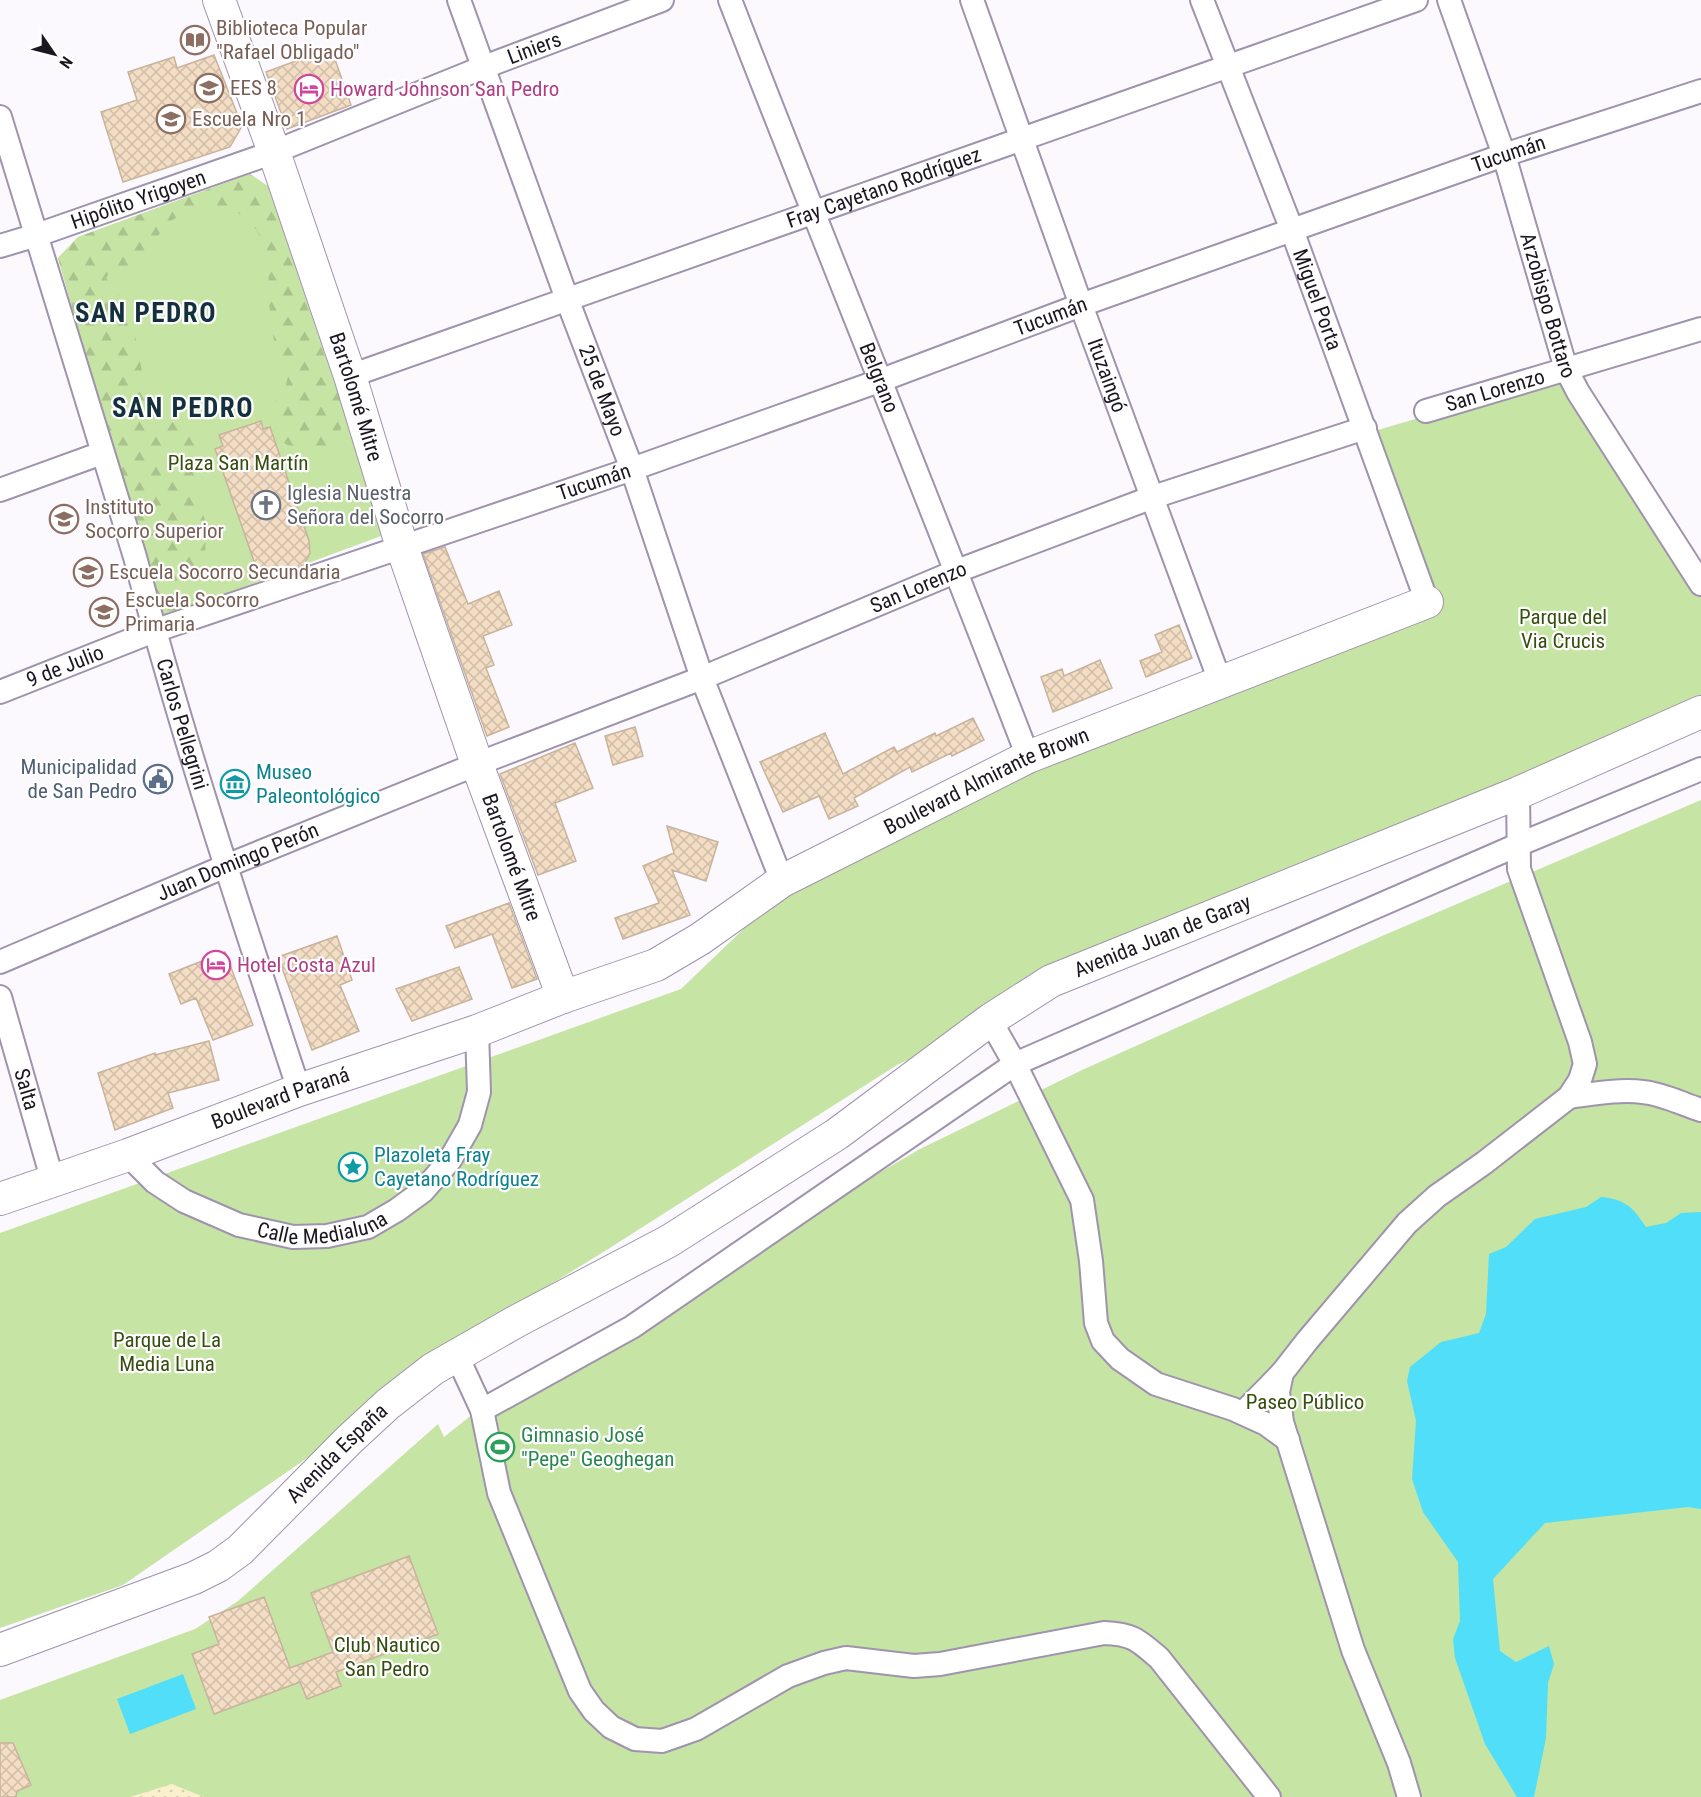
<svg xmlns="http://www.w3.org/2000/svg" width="1701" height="1797" font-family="'Roboto Condensed',sans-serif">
<defs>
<pattern id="forest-firs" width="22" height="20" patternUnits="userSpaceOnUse" patternTransform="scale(1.5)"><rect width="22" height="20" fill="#c6e4a3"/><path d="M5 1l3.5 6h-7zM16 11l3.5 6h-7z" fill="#aac38c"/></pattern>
<pattern id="sand-dots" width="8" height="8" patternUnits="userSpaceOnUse" patternTransform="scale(1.5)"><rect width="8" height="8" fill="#faf0cb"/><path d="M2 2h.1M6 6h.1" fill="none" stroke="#d6cdae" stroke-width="1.8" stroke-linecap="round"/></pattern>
<pattern id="building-cross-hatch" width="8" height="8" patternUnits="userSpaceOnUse" patternTransform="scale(1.5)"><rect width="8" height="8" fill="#f3ddc4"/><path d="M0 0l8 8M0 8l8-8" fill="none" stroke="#d0bda8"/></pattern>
</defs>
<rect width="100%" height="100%" fill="#fbf9fe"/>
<path fill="#c6e4a3" d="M250,174L268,186L382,524L381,536L161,618L58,258L78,237Z
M1558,377L1701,595V712L1114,963L897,1065L605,1251L432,1357L310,1456L123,1585L0,1628V1233L681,989L786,888L1031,765L1432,606L1371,432Z
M1701,800V1797H0V1700L195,1629L238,1601L438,1424L444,1437L493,1398L920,1149L1082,1070L1382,936Z"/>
<path fill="url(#forest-firs)" d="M250,174L264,184L345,414L338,438L326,446L299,451L282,442L272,419L273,405L286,385L288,376L277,365L269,303L268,257L257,230L236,211L197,205L171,221L128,269L113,268L106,278L116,291L132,318L145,388L158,416L169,422L185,425L201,443L203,464L197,479L196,494L206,523L205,555L174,613H168L156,600L58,258L78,237Z"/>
<path fill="url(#sand-dots)" d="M172,1784L204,1797H130Z"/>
<path fill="#50def9" d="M1601,1197C1626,1200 1632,1206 1646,1227L1666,1223L1681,1213L1701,1212V1509L1688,1507L1545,1523L1493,1579L1500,1651L1516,1662L1549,1646L1554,1664L1548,1683L1546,1738L1534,1797H1517L1485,1744L1455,1658L1453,1639L1460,1621L1458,1562L1423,1512L1412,1479L1416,1421L1407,1381L1410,1367L1441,1342L1479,1333L1486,1314L1489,1254L1506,1247L1535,1219L1586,1207Z
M183,1674L196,1709L130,1734L117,1699Z"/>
<path fill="url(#building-cross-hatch)" stroke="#c8b39b" stroke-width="1.5" d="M331,48L351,105L287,129L266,72Z
M214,55L242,126L230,147L123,182L101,112L137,100L128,72L174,57L177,68Z
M261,421L263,429L270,427L309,541L310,553L303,566L272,577L255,564L215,449L223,446L219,435Z
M445,547L468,604L499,591L512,625L483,636L494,665L486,668L509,727L487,736L423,554Z
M1179,625L1192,658L1146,677L1140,661L1162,652L1155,635Z
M1100,660L1112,688L1053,712L1041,677L1062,669L1064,676Z
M973,718L984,740L952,756L951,753L912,772L910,767L854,798L858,806L829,819L819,796L783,812L760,762L825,733L843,774L894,747L897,752L935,733L936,736Z
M635,727L643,756L613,765L605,736Z
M575,743L593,788L555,803L576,861L538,875L500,774Z
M667,826L718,842L706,881L672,870L690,915L623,939L615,918L659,903L643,866L674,853Z
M509,903L537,979L512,988L492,934L455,948L446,926Z
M337,936L352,980L340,985L359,1031L312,1050L278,957Z
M225,952L253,1025L213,1040L196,998L181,1004L169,974Z
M459,967L472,999L412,1021L396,989Z
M209,1041L219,1080L168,1093L173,1108L115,1130L98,1073L155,1053V1055Z
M409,1556L438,1634L336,1672L341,1686L307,1699L300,1682L214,1714L192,1654L219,1644L209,1617L264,1597L290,1668L333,1652L311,1593Z
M0,1743H13L31,1785L17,1791L16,1797H0Z"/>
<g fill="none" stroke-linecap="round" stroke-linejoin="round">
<g stroke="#9f93ad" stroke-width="26">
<g id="street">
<path id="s1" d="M459,0L567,299L632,469L702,678L782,881"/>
<path id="s2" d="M730,0C828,253 931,504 1028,757"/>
<path id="s3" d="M972,0L1081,305L1221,684"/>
<path id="s4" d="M1202,0L1292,230L1427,602"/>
<path id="s5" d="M1449,0L1504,155L1566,369L1578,392L1701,584"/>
<path id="s6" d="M0,117L135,557C182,737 241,914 299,1090"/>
<path id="s7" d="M0,246L37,235L274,152L484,67L662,0"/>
<path id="s8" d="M350,376L1416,0"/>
<path id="s9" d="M1426,411L1701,329"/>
<path d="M0,490L102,453"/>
<path id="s10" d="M0,692L154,631L632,469L879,381L1081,305L1292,230L1504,155L1701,91"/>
<path id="s11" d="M0,962L226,866L477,764L702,678L957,571L1153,497L1365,428"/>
<path id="s12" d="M0,997L53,1182"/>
<path d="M990,1020L1015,1064L1082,1200L1091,1261L1096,1323L1103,1341L1120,1359L1156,1384L1233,1409L1266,1424L1288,1440"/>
<path d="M1569,1097C1593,1094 1619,1089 1643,1092C1663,1094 1682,1104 1701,1110"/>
<path id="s13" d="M128,1155L155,1182L184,1201L239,1225L293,1237L327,1236L368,1227L397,1210L423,1191L450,1160L470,1125L479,1092L477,1031"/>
<path d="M457,1356L482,1410L499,1493L580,1691L594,1711L611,1727L635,1739L662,1741L696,1729L788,1676L824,1663L846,1658L914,1666L940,1664L1104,1633C1133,1634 1138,1640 1159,1658L1269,1797"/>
<path d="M482,1410L632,1327L1015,1064L1520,844L1701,769"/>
<path d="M1243,1413L1282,1373"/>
<path d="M1409,1797L1399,1763L1353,1650L1282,1422L1278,1392L1282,1373L1307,1341L1407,1223L1437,1196L1484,1163L1569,1097L1580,1080L1585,1064L1580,1042L1519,869L1518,793"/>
</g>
</g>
<g stroke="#9f93ad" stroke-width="34">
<g id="secondary">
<path id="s14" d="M219,0L274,152L350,376L402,547L477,764L563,997"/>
<path id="s15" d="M0,1199L128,1155L299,1090L477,1031L563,997L656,965L700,939L782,881L1028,757L1427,602"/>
<path id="s16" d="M0,1650L194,1578L218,1566L240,1550L349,1440L388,1404L433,1369L517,1321L669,1241L713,1213L837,1134L990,1020L1051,981L1518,793L1701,712"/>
</g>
</g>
<use href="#street" stroke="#fff" stroke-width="22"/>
<use href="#secondary" stroke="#fff" stroke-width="32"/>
</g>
<defs>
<g id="library-ring" transform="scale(1.5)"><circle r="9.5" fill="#fff" stroke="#8d6e63" stroke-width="1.5"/><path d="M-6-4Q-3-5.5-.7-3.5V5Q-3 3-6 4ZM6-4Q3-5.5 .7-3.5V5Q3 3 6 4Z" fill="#8d6e63"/></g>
<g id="school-ring" transform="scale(1.5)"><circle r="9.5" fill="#fff" stroke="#8d6e63" stroke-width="1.5"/><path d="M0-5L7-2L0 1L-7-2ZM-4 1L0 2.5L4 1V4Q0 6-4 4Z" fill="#8d6e63"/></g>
<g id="hotel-ring" transform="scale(1.5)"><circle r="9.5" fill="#fff" stroke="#d1479c" stroke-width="1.5"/><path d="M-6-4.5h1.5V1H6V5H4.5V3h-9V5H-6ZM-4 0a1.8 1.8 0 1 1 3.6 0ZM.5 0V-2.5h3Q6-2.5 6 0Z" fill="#d1479c"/></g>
<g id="church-ring" transform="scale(1.5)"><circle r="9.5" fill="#fff" stroke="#6b7280" stroke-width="1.5"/><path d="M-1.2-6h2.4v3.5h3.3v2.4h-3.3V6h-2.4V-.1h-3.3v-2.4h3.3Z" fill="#6b7280"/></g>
<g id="civic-ring" transform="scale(1.5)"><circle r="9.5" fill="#fff" stroke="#5c6f8a" stroke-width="1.5"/><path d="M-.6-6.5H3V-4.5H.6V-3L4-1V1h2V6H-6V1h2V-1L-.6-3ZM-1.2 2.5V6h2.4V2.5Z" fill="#5c6f8a"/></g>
<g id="museum-ring" transform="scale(1.5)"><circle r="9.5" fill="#fff" stroke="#0f9aa8" stroke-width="1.5"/><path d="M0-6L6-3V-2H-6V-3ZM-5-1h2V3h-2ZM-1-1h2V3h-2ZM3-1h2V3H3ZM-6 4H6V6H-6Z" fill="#0f9aa8"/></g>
<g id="sight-ring" transform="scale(1.5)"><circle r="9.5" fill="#fff" stroke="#0f9aa8" stroke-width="1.5"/><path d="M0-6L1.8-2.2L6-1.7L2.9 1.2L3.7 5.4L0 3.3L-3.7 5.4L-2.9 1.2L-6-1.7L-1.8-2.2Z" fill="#0f9aa8"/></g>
<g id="stadium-ring" transform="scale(1.5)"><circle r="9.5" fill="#fff" stroke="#2e9e5b" stroke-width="1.5"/><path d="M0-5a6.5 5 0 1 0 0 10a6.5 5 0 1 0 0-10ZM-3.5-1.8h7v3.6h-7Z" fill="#2e9e5b"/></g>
</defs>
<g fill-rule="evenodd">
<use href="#library-ring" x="195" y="40"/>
<use href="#school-ring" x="209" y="88"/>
<use href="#hotel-ring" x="309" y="89"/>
<use href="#school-ring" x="171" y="119"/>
<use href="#church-ring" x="266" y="505"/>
<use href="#school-ring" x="64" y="519"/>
<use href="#school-ring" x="88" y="572"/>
<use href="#school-ring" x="104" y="612"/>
<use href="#civic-ring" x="158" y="779"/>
<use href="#museum-ring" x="235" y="784"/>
<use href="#hotel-ring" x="216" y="965"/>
<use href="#sight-ring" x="353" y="1167"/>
<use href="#stadium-ring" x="500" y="1447"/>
</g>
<g text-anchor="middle" stroke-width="4.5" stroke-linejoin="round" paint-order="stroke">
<g font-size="21" fill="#785e54" stroke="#fff" text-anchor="start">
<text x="216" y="35">Biblioteca Popular<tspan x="216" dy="24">"Rafael Obligado"</tspan></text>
<text x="230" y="95">EES 8</text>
<text x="192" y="126">Escuela Nro 1</text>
<text x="85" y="514">Instituto<tspan x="85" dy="24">Socorro Superior</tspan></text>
<text x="109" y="579">Escuela Socorro Secundaria</text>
<text x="125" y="607">Escuela Socorro<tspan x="125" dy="24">Primaria</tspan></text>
</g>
<g font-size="21" fill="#1b1620" stroke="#fff">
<text dy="7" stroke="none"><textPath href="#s7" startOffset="570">Liniers</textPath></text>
<text dy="7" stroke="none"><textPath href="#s10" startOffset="1602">Tucumán</textPath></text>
<text dy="7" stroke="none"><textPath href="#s8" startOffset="566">Fray Cayetano Rodríguez</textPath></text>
<text dy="7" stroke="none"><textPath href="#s7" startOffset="146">Hipólito Yrigoyen</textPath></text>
<text dy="7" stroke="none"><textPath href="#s4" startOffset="321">Miguel Porta</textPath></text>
<text dy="7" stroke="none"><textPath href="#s5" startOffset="321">Arzobispo Bottaro</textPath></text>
<text dy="7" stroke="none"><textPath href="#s10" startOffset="1116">Tucumán</textPath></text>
<text dy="7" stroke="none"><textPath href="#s3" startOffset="399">Ituzaingó</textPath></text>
<text dy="7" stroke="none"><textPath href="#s2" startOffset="406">Belgrano</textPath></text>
<text dy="7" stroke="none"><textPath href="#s1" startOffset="416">25 de Mayo</textPath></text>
<text dy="7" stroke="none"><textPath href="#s9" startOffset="72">San Lorenzo</textPath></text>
<text dy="7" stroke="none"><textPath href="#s14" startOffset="420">Bartolomé Mitre</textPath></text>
<text dy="7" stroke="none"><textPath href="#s10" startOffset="630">Tucumán</textPath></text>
<text dy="7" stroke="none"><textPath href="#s11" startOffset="992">San Lorenzo</textPath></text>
<text dy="7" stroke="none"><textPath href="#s10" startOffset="70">9 de Julio</textPath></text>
<text dy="7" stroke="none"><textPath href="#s6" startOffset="634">Carlos Pellegrini</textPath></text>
<text dy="7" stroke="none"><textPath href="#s15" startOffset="1076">Boulevard Almirante Brown</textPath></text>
<text dy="7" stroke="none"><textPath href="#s14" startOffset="906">Bartolomé Mitre</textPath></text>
<text dy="7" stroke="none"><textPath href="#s11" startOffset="258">Juan Domingo Perón</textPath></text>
<text dy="7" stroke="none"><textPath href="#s16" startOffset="1377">Avenida Juan de Garay</textPath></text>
<text dy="7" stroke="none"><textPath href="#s12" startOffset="96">Salta</textPath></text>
<text dy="7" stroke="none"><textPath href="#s15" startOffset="298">Boulevard Paraná</textPath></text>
<text dy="7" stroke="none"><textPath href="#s13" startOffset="218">Calle Medialuna</textPath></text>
<text dy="7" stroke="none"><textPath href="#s16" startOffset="398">Avenida España</textPath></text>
</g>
<g font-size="21" fill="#b23c85" stroke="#fff" text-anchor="start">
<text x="330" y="96">Howard Johnson San Pedro</text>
<text x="237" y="972">Hotel Costa Azul</text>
</g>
<g font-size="21" fill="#364e0f" stroke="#fff">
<text x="238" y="470">Plaza San Martín</text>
<text x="1563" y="624">Parque del<tspan x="1563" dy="24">Via Crucis</tspan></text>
<text x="167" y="1347">Parque de La<tspan x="167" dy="24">Media Luna</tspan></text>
<text x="1305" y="1409">Paseo Público</text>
<text x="387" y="1652">Club Nautico<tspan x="387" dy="24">San Pedro</tspan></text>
</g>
<g font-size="21" fill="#5b616d" stroke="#fff" text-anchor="start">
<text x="287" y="500">Iglesia Nuestra<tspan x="287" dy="24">Señora del Socorro</tspan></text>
</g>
<g font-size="21" fill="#4e5e75" stroke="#fff" text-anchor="end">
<text x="137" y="774">Municipalidad<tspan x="137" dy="24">de San Pedro</tspan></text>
</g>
<g font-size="21" fill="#0d838f" stroke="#fff" text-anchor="start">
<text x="256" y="779">Museo<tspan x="256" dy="24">Paleontológico</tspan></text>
<text x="374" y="1162">Plazoleta Fray<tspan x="374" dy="24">Cayetano Rodríguez</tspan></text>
</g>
<g font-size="21" fill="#27864d" stroke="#fff" text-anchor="start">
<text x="521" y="1442">Gimnasio José<tspan x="521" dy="24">"Pepe" Geoghegan</tspan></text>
</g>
<g font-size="27" font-weight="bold" letter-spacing="1.5" fill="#14303c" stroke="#fff">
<text x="146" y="322">SAN PEDRO</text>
<text x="183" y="417">SAN PEDRO</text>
</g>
</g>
<g transform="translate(54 54) rotate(125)" stroke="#ffffff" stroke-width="4.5" paint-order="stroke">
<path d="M0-4.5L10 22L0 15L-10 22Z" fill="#1b1620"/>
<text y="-9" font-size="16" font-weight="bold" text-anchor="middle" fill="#1b1620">N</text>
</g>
</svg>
